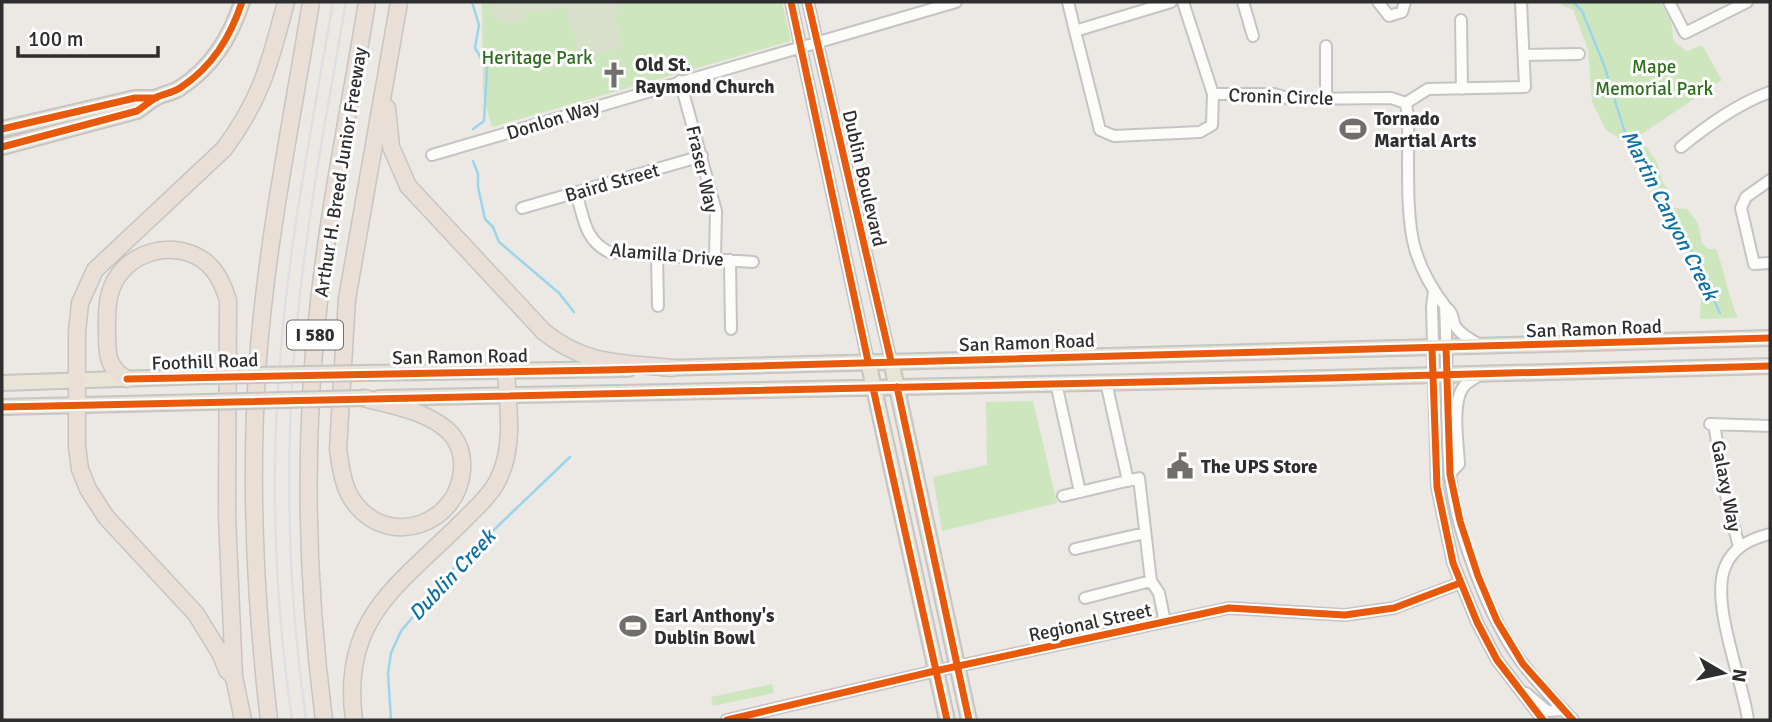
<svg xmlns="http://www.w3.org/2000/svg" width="1772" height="722" font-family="Signika,sans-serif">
<rect width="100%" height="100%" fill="#ece8e4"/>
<path fill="#cee6be" d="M482,2H782L791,41L492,127L483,95Z
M1555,2H1660C1663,8 1669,16 1671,23C1676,41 1666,38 1688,51L1702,45L1722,80L1639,136L1658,164L1662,181L1672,196V208L1687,209L1698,223L1702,243L1708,249H1716C1725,272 1728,296 1738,318L1700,319L1701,300L1685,248L1627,143L1606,130L1592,102L1588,50L1573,10Z
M1033,401L1057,503L942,531L933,477L987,465L986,402Z
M772,684L774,693L713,706L711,697Z"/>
<path fill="#d8e0cc" d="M491,2H614L620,8L621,13L615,15L623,49L582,57L576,45L566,8L523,13V22L504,25L493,17Z"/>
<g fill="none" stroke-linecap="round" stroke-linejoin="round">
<path stroke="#99d6ec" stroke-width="2.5" d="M472,2L479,25L475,48L487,68L484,121L473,129
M1573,2L1582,11L1604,65L1626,136L1683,233L1720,313
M473,161L478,174V187L485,219L493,227L499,242L559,293L574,312
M391,720L388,673L391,653L401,631L454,568L570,457"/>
<g stroke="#c5c4c5" stroke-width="14">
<path id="minor" d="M791,2L868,361
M808,2L891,361
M1068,2L1075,31
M1171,2L1075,31L1100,130L1114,136L1200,132L1212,125L1213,94H1274L1290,99L1391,98L1406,103
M1183,2L1213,94
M1243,2L1253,36
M1378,2L1389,16L1402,12L1405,2
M1669,2L1685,33L1747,2
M1461,20L1462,89
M1326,46V99
M1524,55L1579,54
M680,81L716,211L715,259
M1406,103L1408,118C1409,155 1405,215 1415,249C1421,269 1432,289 1445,306C1448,361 1445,416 1450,471C1454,527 1489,620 1523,664C1538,684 1556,702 1573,720
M1406,103L1428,89L1525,87L1521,2
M1681,147C1708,125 1737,104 1770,92
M432,155L956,2
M1770,180L1746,197L1741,208L1754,264L1770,263
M576,193C584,217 584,240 609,252L753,262
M522,208L702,156
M657,255L658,306
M730,260L731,329
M1434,291L1432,307L1437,487L1453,563L1477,622L1497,660L1543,720
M1448,309C1454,315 1452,319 1455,326C1461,335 1471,340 1480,345
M1106,382L1128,481
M1056,383L1080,492
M1710,424L1770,426
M1714,424L1726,495L1739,547
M1450,474L1459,464C1458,444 1452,406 1462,389C1466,382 1474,379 1480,375
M1063,496L1139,478L1151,581L1159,593L1165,622
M1075,549L1145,533
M1085,598L1151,581
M1526,693L1547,711L1564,710
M727,720L935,671L1229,608L1345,615L1394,608L1460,583
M1748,720C1743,681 1710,603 1725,567C1733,547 1750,539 1770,534"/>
</g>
<g stroke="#c6c5c4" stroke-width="18">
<path id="major" d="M2,129L135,98H156
M2,147L137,111C143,107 149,102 155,98C163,94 172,93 180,88C212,67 230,38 242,2
M868,361L947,720
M891,361L969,720
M663,368L1770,338
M365,373L629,369
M2,383L206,376
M379,398L1327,378L1770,366
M2,407L204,402"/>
</g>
<g stroke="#c6c5c4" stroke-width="19">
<path id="highway" d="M387,108L391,147L408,186L544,332C587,366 619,362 672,368
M127,379C108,369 107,355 107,335C107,318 106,302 112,287C126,252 172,239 203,260C217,270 223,285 228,300L227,516L234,677L243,720
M364,398C392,406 431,411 452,435C460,445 463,458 462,470C458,524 391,548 356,505C343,489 341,469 338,449L347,299L399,2
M234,677L227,670L220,653L196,614L106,517L88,489L80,469L77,447V332L80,303L95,270L224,149C262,98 270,62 286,2
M269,720C255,600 249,480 258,359C267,239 292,120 311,2
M324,720C306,581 303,440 319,301C330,201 351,101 367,2
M354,720C340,616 401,584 465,519C479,505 494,492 501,473C514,443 508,404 506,372"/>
</g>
<use href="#minor" stroke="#fcfcfb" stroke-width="10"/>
<use href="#major" stroke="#e8e4d6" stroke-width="14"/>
<use href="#highway" stroke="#eadfd6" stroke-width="16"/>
<path stroke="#dfdfe1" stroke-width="2.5" d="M292,720C276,606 270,490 279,375C287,250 312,126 333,2
M306,720C288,592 284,462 296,333C306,222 327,112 346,2"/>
<g stroke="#c6c5c4" stroke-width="18" stroke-linecap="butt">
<path id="major-bridge" d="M206,376L365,373
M204,402L364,398"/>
</g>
<use href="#major-bridge" stroke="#e8e4d6" stroke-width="14"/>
<g stroke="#fff" stroke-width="11">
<path id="cycleway" d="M791,2L868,361
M808,2L891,361
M2,129L135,98H156
M2,147L137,111C143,107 149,102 155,98C163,94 172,93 180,88C212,67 230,38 242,2
M1446,347L1450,474L1460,521L1478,576L1497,621L1523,664L1573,720
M1432,348L1437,487L1453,563L1477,622L1497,660L1543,720
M127,379L605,370L1770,338
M897,387L969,720
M873,388L947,720
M2,407L1327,378L1770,366
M727,720L935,671L1229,608L1345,615L1394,608L1460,583"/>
</g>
<use href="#cycleway" stroke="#e8590c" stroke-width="7"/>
</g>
<defs>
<g id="church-bare" transform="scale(2.1)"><path d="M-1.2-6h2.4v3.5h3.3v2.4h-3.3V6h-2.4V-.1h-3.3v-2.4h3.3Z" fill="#706f6e" stroke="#fff" stroke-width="2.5" paint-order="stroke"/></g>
<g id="stadium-bare" transform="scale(2.1)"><path d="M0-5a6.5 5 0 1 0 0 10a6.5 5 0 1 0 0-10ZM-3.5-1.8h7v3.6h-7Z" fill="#706f6e" stroke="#fff" stroke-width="2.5" paint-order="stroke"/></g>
<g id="civic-bare" transform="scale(2.1)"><path d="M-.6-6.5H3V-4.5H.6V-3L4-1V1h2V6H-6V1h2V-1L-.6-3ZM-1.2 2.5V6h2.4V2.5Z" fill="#706f6e" stroke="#fff" stroke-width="2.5" paint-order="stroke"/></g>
</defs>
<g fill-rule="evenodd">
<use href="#church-bare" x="614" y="75"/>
<use href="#stadium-bare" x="1353" y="129"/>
<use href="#civic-bare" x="1180" y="466"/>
<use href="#stadium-bare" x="633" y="626"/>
</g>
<g text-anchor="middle" stroke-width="6" stroke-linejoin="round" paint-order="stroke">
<rect fill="#fff" stroke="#6d6d6d" stroke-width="2" x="287" y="320.5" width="56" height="29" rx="5"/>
<g font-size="18" font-weight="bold" fill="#2e2e2e">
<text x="315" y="341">I 580</text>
</g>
<g font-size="19" fill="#2c6e1b" stroke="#fff">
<text x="537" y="64">Heritage Park</text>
<text x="1654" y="73">Mape<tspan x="1654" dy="22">Memorial Park</tspan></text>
</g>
<g font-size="19" font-weight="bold" fill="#2e2e2e" stroke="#fff" text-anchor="start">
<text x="635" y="71">Old St.<tspan x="635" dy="22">Raymond Church</tspan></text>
<text x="1374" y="125">Tornado<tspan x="1374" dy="22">Martial Arts</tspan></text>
<text x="1201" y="473">The UPS Store</text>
<text x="654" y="622">Earl Anthony's<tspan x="654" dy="22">Dublin Bowl</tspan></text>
</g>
<g font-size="19" fill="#2e2e2e" stroke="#fff">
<text transform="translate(1281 96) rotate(2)" y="7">Cronin Circle</text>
<text transform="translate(553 119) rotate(-17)" y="7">Donlon Way</text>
<text transform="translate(703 169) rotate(77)" y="7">Fraser Way</text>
<text transform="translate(340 172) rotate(-81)" y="7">Arthur H. Breed Junior Freeway</text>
<text transform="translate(865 178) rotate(77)" y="7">Dublin Boulevard</text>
<text transform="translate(612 182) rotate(-16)" y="7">Baird Street</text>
<text transform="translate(667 254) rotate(5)" y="7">Alamilla Drive</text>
<text transform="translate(1594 328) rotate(-2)" y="7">San Ramon Road</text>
<text transform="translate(1027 342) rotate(-2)" y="7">San Ramon Road</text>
<text transform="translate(460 356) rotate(-1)" y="7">San Ramon Road</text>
<text transform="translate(205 361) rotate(-2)" y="7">Foothill Road</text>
<text transform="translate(1727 486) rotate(79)" y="7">Galaxy Way</text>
<text transform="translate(1090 622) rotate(-12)" y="7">Regional Street</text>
</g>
<g font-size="21" font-style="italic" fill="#0d6fa3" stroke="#fff">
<text transform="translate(1670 215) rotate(63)" y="7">Martin Canyon Creek</text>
<text transform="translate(452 575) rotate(-47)" y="7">Dublin Creek</text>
</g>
</g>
<rect width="1772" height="722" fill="none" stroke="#2e2e2e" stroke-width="7"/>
<g transform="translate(1723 673) rotate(99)" stroke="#ffffff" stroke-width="5" paint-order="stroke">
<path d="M0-5L12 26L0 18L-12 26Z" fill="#2e2e2e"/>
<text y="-10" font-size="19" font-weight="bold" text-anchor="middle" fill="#2e2e2e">N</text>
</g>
<path d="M18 46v10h140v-10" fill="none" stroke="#2e2e2e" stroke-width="3.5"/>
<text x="28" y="46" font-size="21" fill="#2e2e2e" stroke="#ffffff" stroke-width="5" paint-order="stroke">100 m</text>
</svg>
